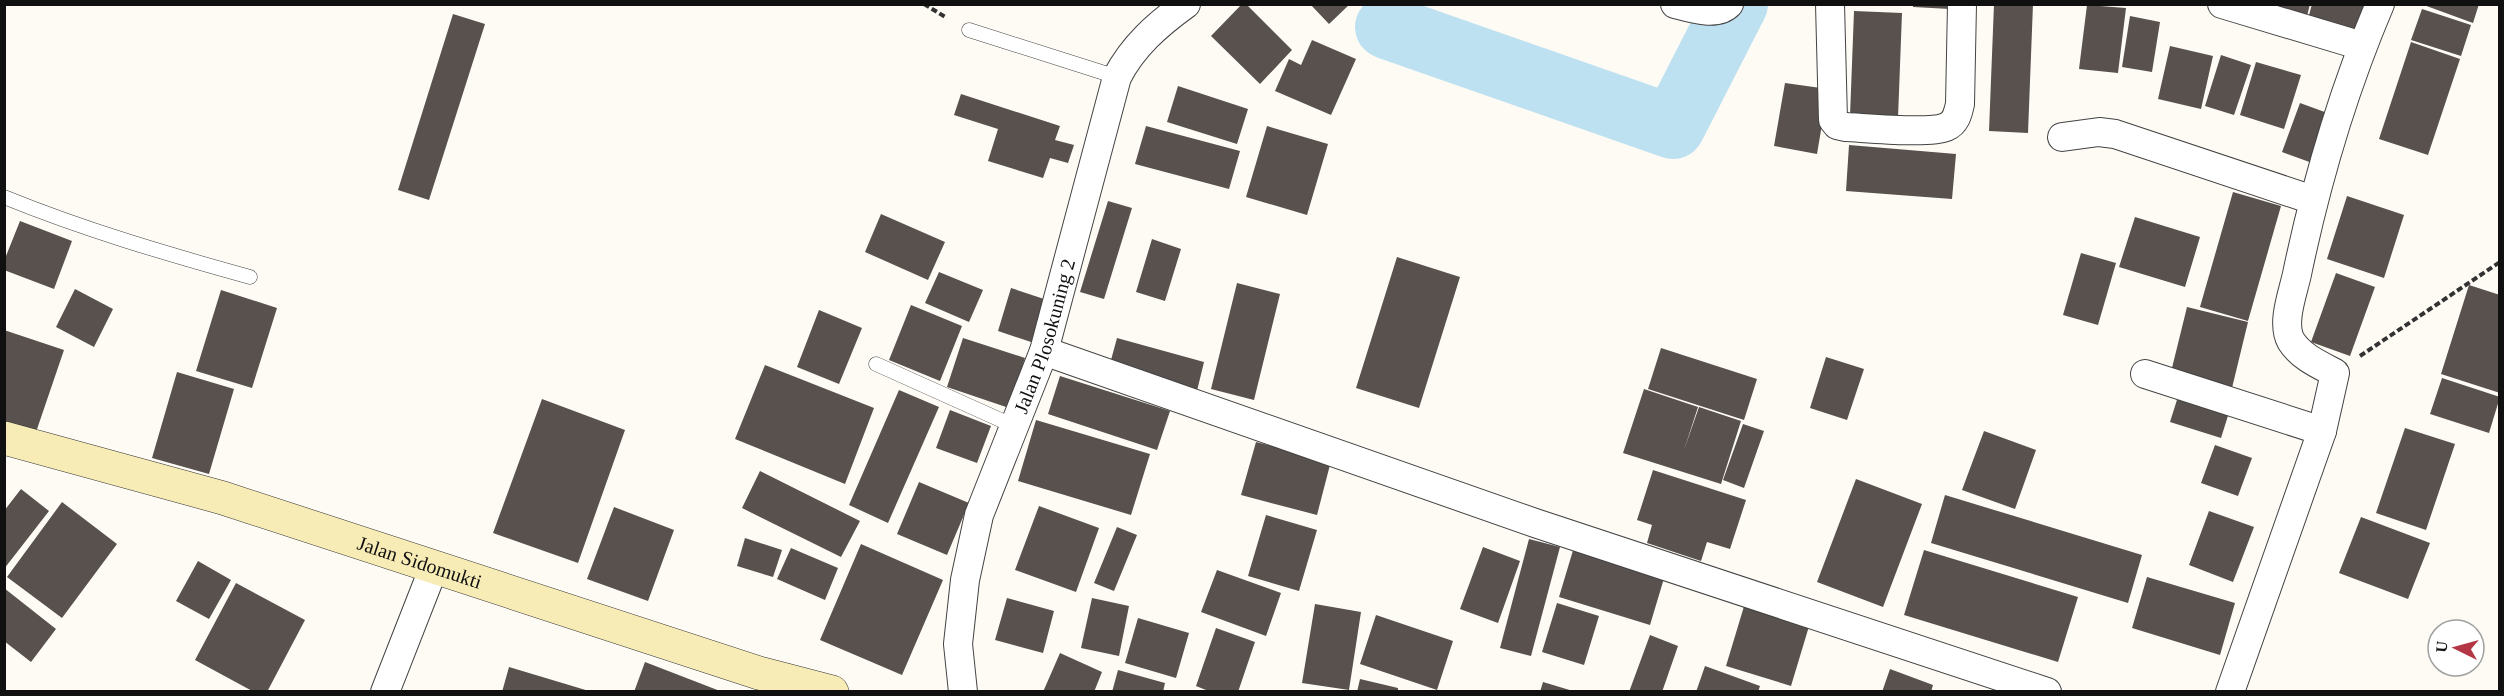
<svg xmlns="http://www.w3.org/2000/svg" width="2504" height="696" font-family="Georgia,serif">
<rect width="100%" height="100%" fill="#fefbf5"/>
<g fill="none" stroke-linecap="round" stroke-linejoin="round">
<path stroke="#bee1f1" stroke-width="64" d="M1387,27L1673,127L1736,4"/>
</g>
<path fill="#58514e" d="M1242,4H1246L1292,50L1260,84L1211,36Z
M1310,4H1350L1329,24Z
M1913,4H1950V9L1913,7Z
M1994,4H2033L2028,133L1989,131Z
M2265,4H2310L2307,16Z
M2312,4H2373L2362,37L2308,19Z
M2421,4H2479L2473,23Z
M2087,5L2126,8L2118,73L2079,69Z
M2422,9L2471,25L2461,56L2411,40Z
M1854,11L1902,13L1898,118L1850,116Z
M453,14L485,24L429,200L398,190Z
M2130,16L2160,22L2152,72L2122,67Z
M1312,40L1356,59L1331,115L1275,91L1289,59L1301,65Z
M2411,42L2460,59L2428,155L2379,139Z
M2170,46L2213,56L2201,109L2158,99Z
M2221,55L2251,65L2234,115L2205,106Z
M2256,62L2301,75L2284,129L2240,115Z
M1785,83L1828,89L1817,154L1774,146Z
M1178,86L1248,109L1237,144L1167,122Z
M961,94L1060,126L1055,140L1074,145L1068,163L1050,158L1043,178L988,161L998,129L954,115Z
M2300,103L2333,115L2315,164L2282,152Z
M1146,126L1240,151L1229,189L1135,164Z
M1267,126L1328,144L1307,215L1246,197Z
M1849,145L1956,154L1952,199L1846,191Z
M2233,192L2281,206L2248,321L2200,307Z
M2347,196L2404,215L2384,278L2327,259Z
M1108,201L1132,208L1104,299L1080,292Z
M881,214L945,242L928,280L865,252Z
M2135,217L2200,237L2185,287L2119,267Z
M20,221L72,241L54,289L4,270V261Z
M1152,239L1181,249L1165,301L1136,292Z
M2081,253L2116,263L2098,325L2063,315Z
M1397,257L1460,277L1419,408L1356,388Z
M939,272L983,290L969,322L925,303Z
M2336,273L2375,287L2350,356L2311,342Z
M1237,283L1280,294L1254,400L1211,389Z
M2469,285L2500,295V393L2441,374Z
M1011,288L1050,301L1037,344L998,331Z
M75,289L113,309L94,347L56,327Z
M221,290L277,308L252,388L196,371Z
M911,305L962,326L940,381L889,360Z
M2187,307L2248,322L2232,388L2171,372Z
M819,310L862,328L839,384L797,367Z
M4,330L64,350L34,438L4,428Z
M963,338L1025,358L1009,408L947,387Z
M1117,338L1204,362L1196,395L1108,371Z
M1661,348L1757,379L1744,420L1648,389Z
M1826,357L1864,369L1847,420L1810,408Z
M765,365L874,408L845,484L735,439Z
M177,372L234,389L209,474L152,458Z
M1060,376L1170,411L1157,450L1048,414Z
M2442,378L2500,397L2489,433L2430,414Z
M2181,387L2232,403L2221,438L2170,422Z
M1644,389L1698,407L1684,450L1699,407L1741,421L1721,484L1623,453Z
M899,390L939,407L888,523L849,505Z
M542,399L625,430L578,563L493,533Z
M950,410L991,426L977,463L936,448Z
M1036,420L1150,454L1131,515L1018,481Z
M1743,424L1764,431L1744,488L1723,480Z
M2405,428L2455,444L2426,530L2376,513Z
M1984,431L2036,450L2015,509L1962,490Z
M1256,442L1331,461L1317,515L1241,495Z
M2215,445L2252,458L2238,496L2201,483Z
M1653,470L1746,500L1730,549L1707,542L1701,561L1647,543L1652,525L1637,520Z
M760,471L860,521L841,557L742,508Z
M1856,479L1922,504L1883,607L1817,582Z
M919,482L969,503L947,555L897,534Z
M21,489L49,511L4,569V511Z
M1945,495L2142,555L2128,603L1931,543Z
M62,502L117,544L62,618L7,577Z
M1039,506L1099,528L1076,592L1015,570Z
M614,507L674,530L648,601L587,579Z
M2209,511L2254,527L2233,582L2189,565Z
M1266,515L1317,530L1299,591L1248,576Z
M2361,517L2430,543L2408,599L2339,573Z
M1117,527L1137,535L1114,591L1094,583Z
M745,538L782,550L773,577L737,566Z
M1529,539L1560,547L1531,656L1500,648Z
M861,544L943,580L902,675L820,640Z
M1483,547L1520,561L1498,623L1460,609Z
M1574,547L1665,575L1650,625L1559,597Z
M791,548L838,568L825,600L777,579Z
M1924,550L2078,597L2058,662L1904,615Z
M198,561L231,580L209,619L176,601Z
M1217,570L1281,593L1266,636L1201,612Z
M2147,577L2235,603L2220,655L2132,628Z
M236,583L305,620L267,692H254L195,660Z
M4,588L56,629L31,662L4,641Z
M1007,598L1054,611L1043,653L995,640Z
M1092,598L1129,606L1119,656L1081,648Z
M1557,603L1599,616L1584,665L1542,652Z
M1745,603L1810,623L1791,686L1726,666Z
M1315,604L1361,612L1349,690L1302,683Z
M1376,615L1453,641L1437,690L1360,664Z
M1138,618L1189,633L1176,678L1125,663Z
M1216,628L1255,642L1238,692H1211L1196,686Z
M1650,635L1678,646L1662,692H1629Z
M1060,653L1102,672L1094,692H1043Z
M645,662L720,691V692H634Z
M1705,666L1760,686L1758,692H1696Z
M509,667L589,691V692H502Z
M1890,669L1933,685L1931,692H1882Z
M1118,670L1165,683L1163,692H1112Z
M1360,679L1398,688V692H1357Z
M1543,682L1573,691V692H1540Z"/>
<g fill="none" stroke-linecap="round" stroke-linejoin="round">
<g stroke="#434343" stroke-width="15">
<path id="lane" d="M969,30L1117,77
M4,197C85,230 167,254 250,277
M876,364L1014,426"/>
</g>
<g stroke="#434343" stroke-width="30">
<g id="street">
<path d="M1675,4C1690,8 1717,17 1729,4"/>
<path d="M1830,4L1833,120L1837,125L1846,127C1867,128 1930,134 1946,127C1956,123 1958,113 1960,104L1962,4"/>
<path d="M2222,4L2362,46"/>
<path d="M2062,137L2099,132L2115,134L2313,200"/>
<path d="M1044,351L1535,523L2047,692"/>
<path d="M2145,374L2322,431"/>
<path d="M385,692L434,567"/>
<path id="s1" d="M963,692L958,644L965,580L979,515L1044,351L1117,77C1133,46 1157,25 1186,4"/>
<path d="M2230,692L2322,431L2335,373C2320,365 2301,357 2291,341C2281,323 2293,293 2297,274C2316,183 2343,91 2380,4"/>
</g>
</g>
<g stroke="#323232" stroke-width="34">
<g id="secondary">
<path id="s2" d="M4,438L223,498L759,673L832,692"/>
</g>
</g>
<path stroke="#323232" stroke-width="4" stroke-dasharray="6 3" stroke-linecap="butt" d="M924,4L947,18
M2360,356L2500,262"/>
<use href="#lane" stroke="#fff" stroke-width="14"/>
<use href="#street" stroke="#fff" stroke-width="28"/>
<use href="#secondary" stroke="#f7ebb6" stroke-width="33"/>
</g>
<g text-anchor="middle" stroke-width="6" stroke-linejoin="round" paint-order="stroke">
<g font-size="20" fill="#101010" stroke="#fff">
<text dy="7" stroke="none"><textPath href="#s1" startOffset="370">Jalan Plosokuning 2</textPath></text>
<text dy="7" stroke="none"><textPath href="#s2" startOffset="434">Jalan Sidomukti</textPath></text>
</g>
</g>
<rect width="2504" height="696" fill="none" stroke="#101010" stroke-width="12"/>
<g transform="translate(2456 648) rotate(275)"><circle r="28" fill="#ffffff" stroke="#9f9f9f" stroke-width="1.5"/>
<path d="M0-4.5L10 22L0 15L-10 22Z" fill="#b43544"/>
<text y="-9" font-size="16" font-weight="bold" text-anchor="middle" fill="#101010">U</text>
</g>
</svg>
